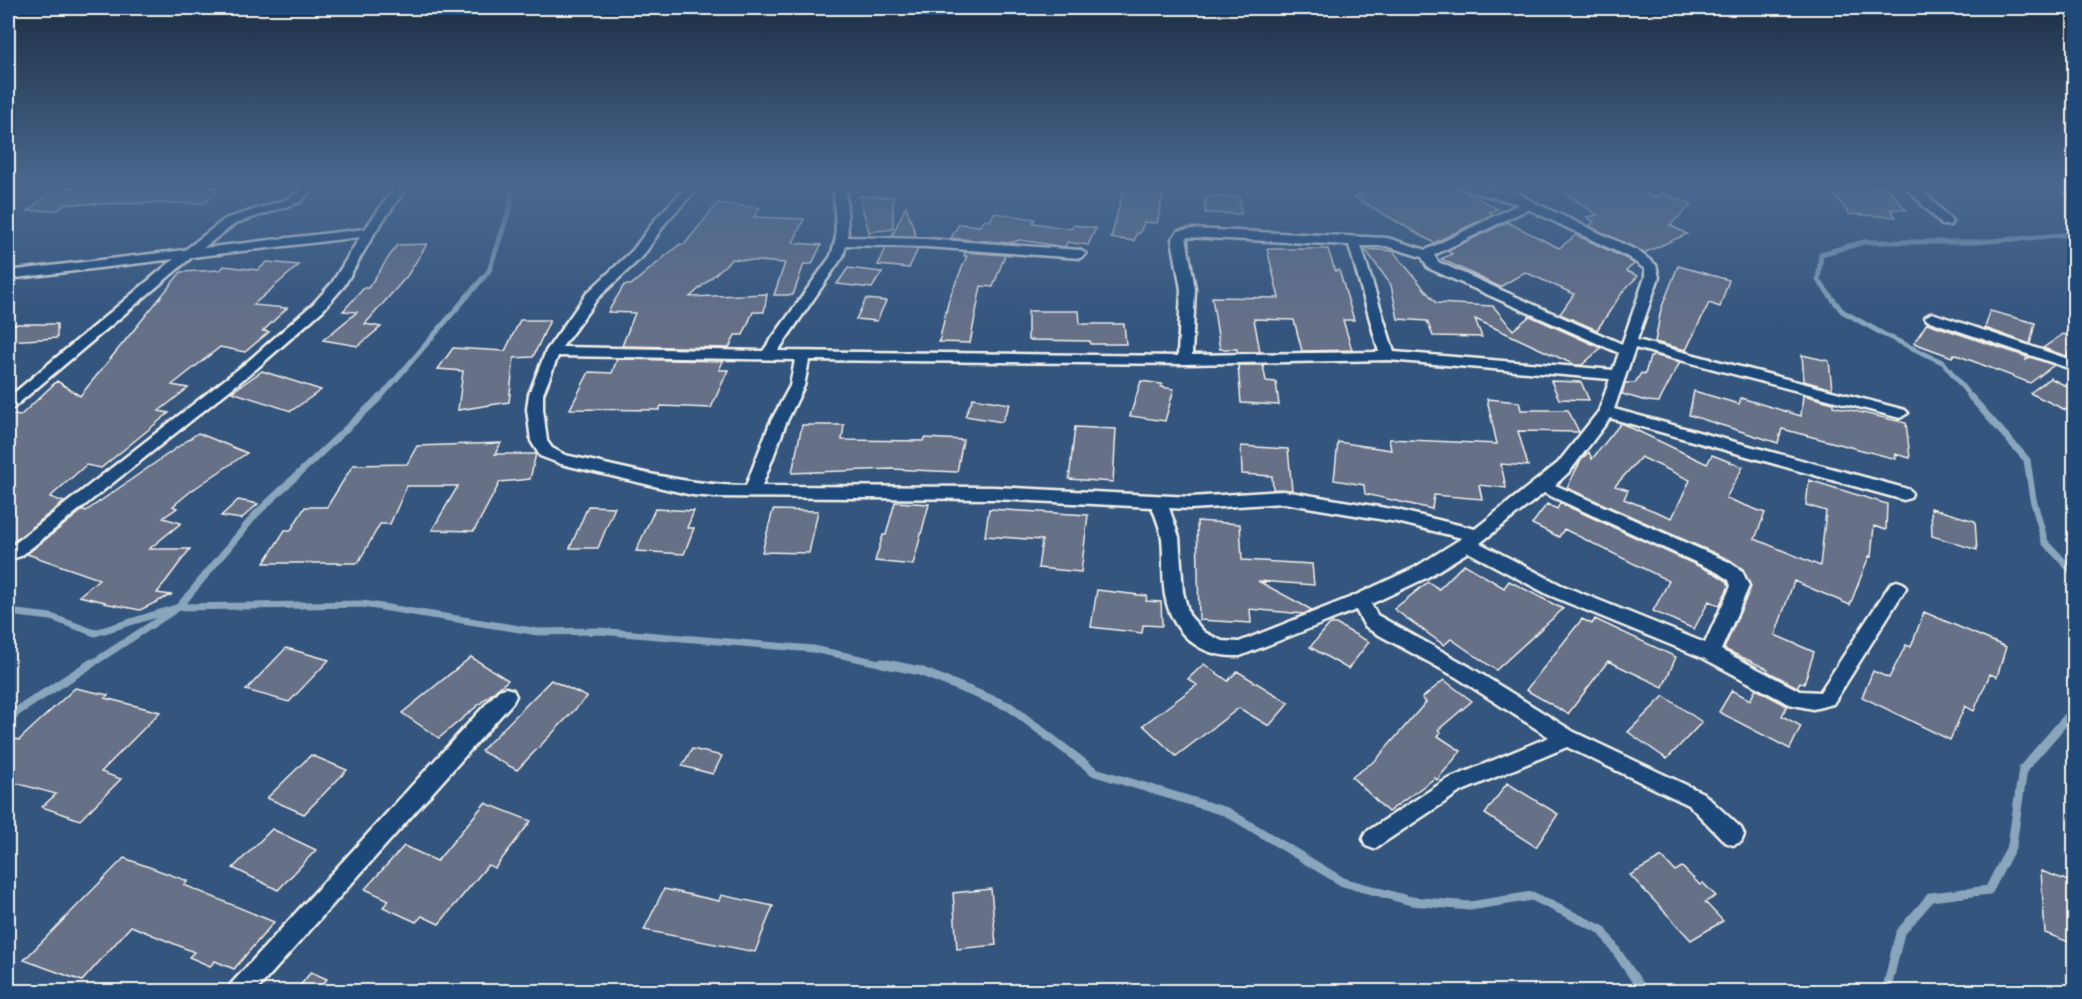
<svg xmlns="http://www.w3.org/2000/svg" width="2082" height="999" font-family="'Architects Daughter',sans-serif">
<rect width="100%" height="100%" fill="#34557e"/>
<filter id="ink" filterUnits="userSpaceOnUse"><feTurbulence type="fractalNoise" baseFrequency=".0167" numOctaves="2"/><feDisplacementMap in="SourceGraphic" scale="12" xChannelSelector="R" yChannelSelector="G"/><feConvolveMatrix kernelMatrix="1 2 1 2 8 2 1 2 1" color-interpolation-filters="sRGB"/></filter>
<g filter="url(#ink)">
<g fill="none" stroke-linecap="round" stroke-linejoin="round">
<path stroke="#89a6bc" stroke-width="5" d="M379,399L489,271L511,205V187
M1972,399L1944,363L1883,334L1842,311L1818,280L1821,254L1864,242H1978L2074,234"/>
<path stroke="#89a6bc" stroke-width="7" d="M1971,397L2027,460L2033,499L2045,542L2074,573
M8,612L51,617L95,633L179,607L363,604L538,632L598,631L813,649L889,665
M90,665L179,607L256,514L380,397"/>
<path stroke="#89a6bc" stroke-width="9" d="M882,663L920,671L1010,707L1095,772L1227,812L1343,882L1411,901L1470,906L1532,896L1602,930L1644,992
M8,720L16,712L92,663
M1886,992L1900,933L1931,897L1989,890L2012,845L2023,769L2074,710"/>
</g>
<path fill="#666f87" stroke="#f4f1e8" stroke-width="1.5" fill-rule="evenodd" d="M56,187H223L205,203L65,204L58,210L28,211Z
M1124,187H1165L1157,223L1144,222L1140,233H1137L1134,241L1111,238Z
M1375,187H1456L1498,209L1489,212L1493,214L1434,243L1354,197Z
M1557,187H1643L1649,189L1646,192L1650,197H1658L1663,194L1692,204L1670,225L1687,234L1644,253L1589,226L1594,222L1587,217L1597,215Z
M1829,187H1887L1906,210L1890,209L1896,217L1849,214Z
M859,196L893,197V229L869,232Z
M1205,196L1240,197L1241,214L1205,213Z
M718,203L760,208L754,217L804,219L793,243L821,245L812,264H804L793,295H774L785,263L732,259L690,297L767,294L764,312H753L743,335H735L729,348L622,346L635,313L608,312L624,285H631L680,244L684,245Z
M906,206L916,236H892Z
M994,213L1035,219L1033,223L1071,229L1073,225L1096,228L1088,245L1067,242L1065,247L1020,240L1009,243L951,238L959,224L980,226L984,220L990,221Z
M1507,222L1559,248L1576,235L1627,259L1634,264L1626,271L1638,276L1624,290L1597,330L1560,314L1574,294L1525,272L1500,287L1441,259L1452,254L1447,251Z
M427,244L407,276L365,324L381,327L358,346L323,340L357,312L343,311L364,288H368L397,245Z
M886,248L918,249L909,268L878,265Z
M1267,249H1328L1335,271L1339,270L1354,320H1343L1352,350L1302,351L1294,320L1254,319L1260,352H1237V349H1220L1212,297L1279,298Z
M1365,249L1393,251L1436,303L1493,306L1513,330L1530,316L1601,348L1582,365H1575L1475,319L1482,337L1433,336L1427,321L1398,319L1391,285Z
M965,252L1005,255L993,287L981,286L970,343L939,342L949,299L967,256H964Z
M267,262L299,265L253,305L287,308L263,331L269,332L245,352L220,347L172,385L188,388L159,411L169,413L101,468L86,465L50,497L64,502L8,546V414L20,416L57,381L80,396L181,272L220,270L224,266L258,270Z
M1678,266L1729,280L1720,307L1709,303L1686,350L1655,342L1661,309Z
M848,268L882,272L872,288L837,284Z
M866,299L886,301L877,321L856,319Z
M1028,311H1079L1080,324H1124L1126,344H1090V341L1028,340Z
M1990,311L2035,323L2030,344L1985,328Z
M520,320H550L533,357L514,358L509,402L458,410L463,371L438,369L453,348L505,351Z
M1927,323L2027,357L2026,360L2030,357L2054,365L2030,383L1954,354L1952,357L1914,343Z
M8,324H57V338L8,341Z
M2063,334L2074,339V350L2066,356L2043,348Z
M1653,355L1680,362L1659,402L1646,401L1622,394L1625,383H1635L1641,373L1645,374L1650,357H1652Z
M1802,355L1829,361L1832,389L1804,381Z
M617,359L723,361L719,370H728L711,408L661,406L659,410L570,409L589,372L612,373Z
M1238,365H1263L1266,381L1276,382L1279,405L1241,403Z
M262,371L321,390L291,411L232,392Z
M2050,378L2074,390V414L2030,393Z
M1141,381L1162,384L1161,387L1174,389L1165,421L1130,416Z
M1551,381L1581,382L1589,400L1559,399Z
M1694,391L1739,404L1741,398L1801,416L1803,395L1833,403V406L1906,423L1910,458L1895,454L1896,459L1782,429L1778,443L1689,415Z
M973,398L1010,404L1002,422L965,416Z
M1487,399L1519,402L1521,410H1568L1579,432L1518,431L1528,466L1501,464L1506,488L1479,485L1482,499L1434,495L1432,509L1365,494L1364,485L1334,480L1338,442L1391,450L1389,439L1497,444Z
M1621,423L1707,464L1712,455L1743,467L1726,498L1765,513L1755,539L1820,566L1826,511L1806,505L1809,480L1887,504L1886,530L1874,526L1871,557L1869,556L1850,605L1794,581L1775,635L1814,652L1804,684L1800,682L1797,687L1767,671L1768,669L1724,649L1751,587L1743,569L1730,560L1567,488L1581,460L1589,452L1592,459ZM1641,457L1690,480L1672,518L1624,499L1628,490L1615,486Z
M802,425H844L842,440L923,441L924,438L963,440L957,472L891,469L792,473Z
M1075,427L1116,429L1113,482L1069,479Z
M198,433L247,453L191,491L173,506L177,508L163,518L181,523L149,549H190L157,593L171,595L140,610L104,603L105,602L79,596L99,579L27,554L83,510L86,511Z
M501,443L495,454H536L530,479L500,482L474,531L432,530L458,486H407L390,524H380L358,563H264L285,530H291L305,507H327L353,465L407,464L417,446Z
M1241,446L1288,449L1292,490L1273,489L1272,476L1242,474Z
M238,500L258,504L241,519L221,516Z
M895,502L929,504L913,565L875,561L883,535H886Z
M1560,503L1716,574L1727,581L1729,586L1719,606L1709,601L1694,629L1653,611L1669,581L1564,529L1559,537L1532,524L1547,504L1557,509Z
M588,506L615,507L598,548H570Z
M1931,508L1975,521L1977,550L1932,536Z
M655,509L694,511L687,528H694L684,554L636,551Z
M989,509L1088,515L1081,572L1038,568L1042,540L985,536Z
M773,510L818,511L809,553L762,552Z
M1197,521L1240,524L1242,560L1312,564L1314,585L1258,581L1312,610L1304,614L1250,609L1251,623L1199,620Z
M1464,564L1504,588L1509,581L1563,609L1496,670L1451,639L1444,645L1394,609L1428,582L1439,589Z
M1097,590L1147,596L1146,601L1161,602L1162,626L1143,625L1142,633L1091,627Z
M1924,612L2006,647L1997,677L1990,674L1974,711L1965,706L1950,740L1862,697L1873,671L1889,678L1906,645L1911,647Z
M1582,619L1592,624L1595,619L1676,657L1663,687L1608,661L1568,714L1526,690Z
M1330,624H1336L1369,642L1348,669L1310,647Z
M286,648L329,660L289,702L246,690Z
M471,657L508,680L439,738L402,713Z
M1204,664L1228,681L1237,671L1289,703L1269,726L1239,708L1176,756L1143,725L1197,685L1188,679Z
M551,680L587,697L517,770L481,751Z
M1444,680L1472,701L1438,730L1441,732L1438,736L1461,751L1437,780L1435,778L1388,812L1352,777L1376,760L1426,702L1422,698Z
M75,688L108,695L105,698L160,712L101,772L121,779L80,820L42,807L56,794L8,781V737L19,740Z
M1756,689L1787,706L1782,716L1801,726L1790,749L1719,712L1732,690L1750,700Z
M1664,696L1702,722L1667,759L1628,732Z
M692,749L722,756L713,774L682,766Z
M311,755L347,770L304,814L267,798Z
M1507,783L1558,814L1536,847L1485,814Z
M485,803L531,821L495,868L488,865L439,924L422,916L416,922L383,907L389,900L365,889L404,846L437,861Z
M272,829L316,850L278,890L233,868Z
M1662,857L1675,871L1682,867L1700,885L1703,883L1716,896L1705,902L1723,921L1691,940L1630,875Z
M124,858L188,881L184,885L274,922L234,969L215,961L210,966L189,957L194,952L131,926L82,981L24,960Z
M2041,871L2074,883V944L2045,933Z
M664,889L719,901L721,895L773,906L755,952L644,930Z
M991,889L996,945L957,949L953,893Z
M311,972L327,979L317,992H295Z"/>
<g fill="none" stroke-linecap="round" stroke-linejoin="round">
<g stroke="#f4f1e8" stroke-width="5">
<path id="street" d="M302,187H314L300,202L236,223L203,248L365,229L395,187H407L375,232L344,286L323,310L256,369L21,556L15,558L9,556V548L246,363L313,304L332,283L360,237L192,257L13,408L8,410V398L174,259L8,279V271L185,250L225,219L282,201L291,197Z
M687,187H699L666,222L643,256L597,299L562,347L763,351L831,256L836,237L834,187H846L848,237L927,239L1080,250L1086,254L1080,258L927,247L846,245L843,256L778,351L1178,356L1181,289L1172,239L1178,231L1192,229L1387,238L1426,250L1519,204L1466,190L1464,187H1483L1502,192L1496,187H1510L1533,202L1638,251L1656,265L1659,277L1637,340L1905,410L1908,413L1900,418L1635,348L1614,409L1904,488L1910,490L1912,494L1910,498L1904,500L1610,418L1570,471L1555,485L1729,562L1742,571L1749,586L1721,650L1800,691L1820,692L1891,583L1897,581L1903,583L1906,588L1833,704L1813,709L1789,704L1703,658L1549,595L1468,552L1426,578L1371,604L1377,615L1470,667L1574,732L1703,793L1741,828L1744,835L1741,842L1733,845L1725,842L1689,805L1567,747L1460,792L1374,849L1366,846L1363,839L1366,832L1446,780L1549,737L1456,677L1370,630L1364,625L1356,610L1240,656C1200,658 1172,634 1165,595C1162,576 1164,557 1162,538C1160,527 1156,517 1152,507L993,499L715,497L692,495L561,464L540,456L531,441L527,409L529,394L546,351L587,293L633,250L658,216ZM1528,209L1628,257L1645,269V277L1622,344L1438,262L1434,255ZM1186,237L1349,245L1379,352L1192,355L1195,289ZM1361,246H1386L1422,257L1428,268L1619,353L1613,370L1394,352ZM558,356L795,360L790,386L770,423L746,486C683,485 626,468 565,455L552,448L547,441L543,409V394ZM809,360L1185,364L1388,360L1610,379L1599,411L1558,463L1475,529L1397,510L1284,491L1191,497L993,487L762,486L786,423L804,386ZM1544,493L1717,572L1729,580L1731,586L1705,643L1561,585L1480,543ZM1284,503L1397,522L1462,538L1414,568L1354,596L1239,642L1222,641L1204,632L1189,615L1183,592L1179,537L1169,508L1191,509Z
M1655,187H1669L1658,195H1650L1648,192Z
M1906,187H1919L1950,219L1952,222L1950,225H1942Z
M2061,187H2073L2074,198H2070Z
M1932,313L2074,361V370L1927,320L1925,317Z
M506,688L513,690L516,696L513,702L255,992H227L231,984L499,690Z"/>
</g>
<use href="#street" fill="#1f4a7a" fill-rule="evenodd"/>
</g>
</g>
<linearGradient id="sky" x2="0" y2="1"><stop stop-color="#1d2f45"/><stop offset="0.57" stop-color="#4a688f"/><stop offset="1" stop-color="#4a688f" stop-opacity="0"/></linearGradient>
<rect width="2082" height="327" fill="url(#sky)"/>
<rect width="2082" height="999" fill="none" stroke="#1f4a7a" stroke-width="30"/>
<rect x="15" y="15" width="2052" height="969" fill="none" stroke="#f4f1e8" stroke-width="2" filter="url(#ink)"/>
</svg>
